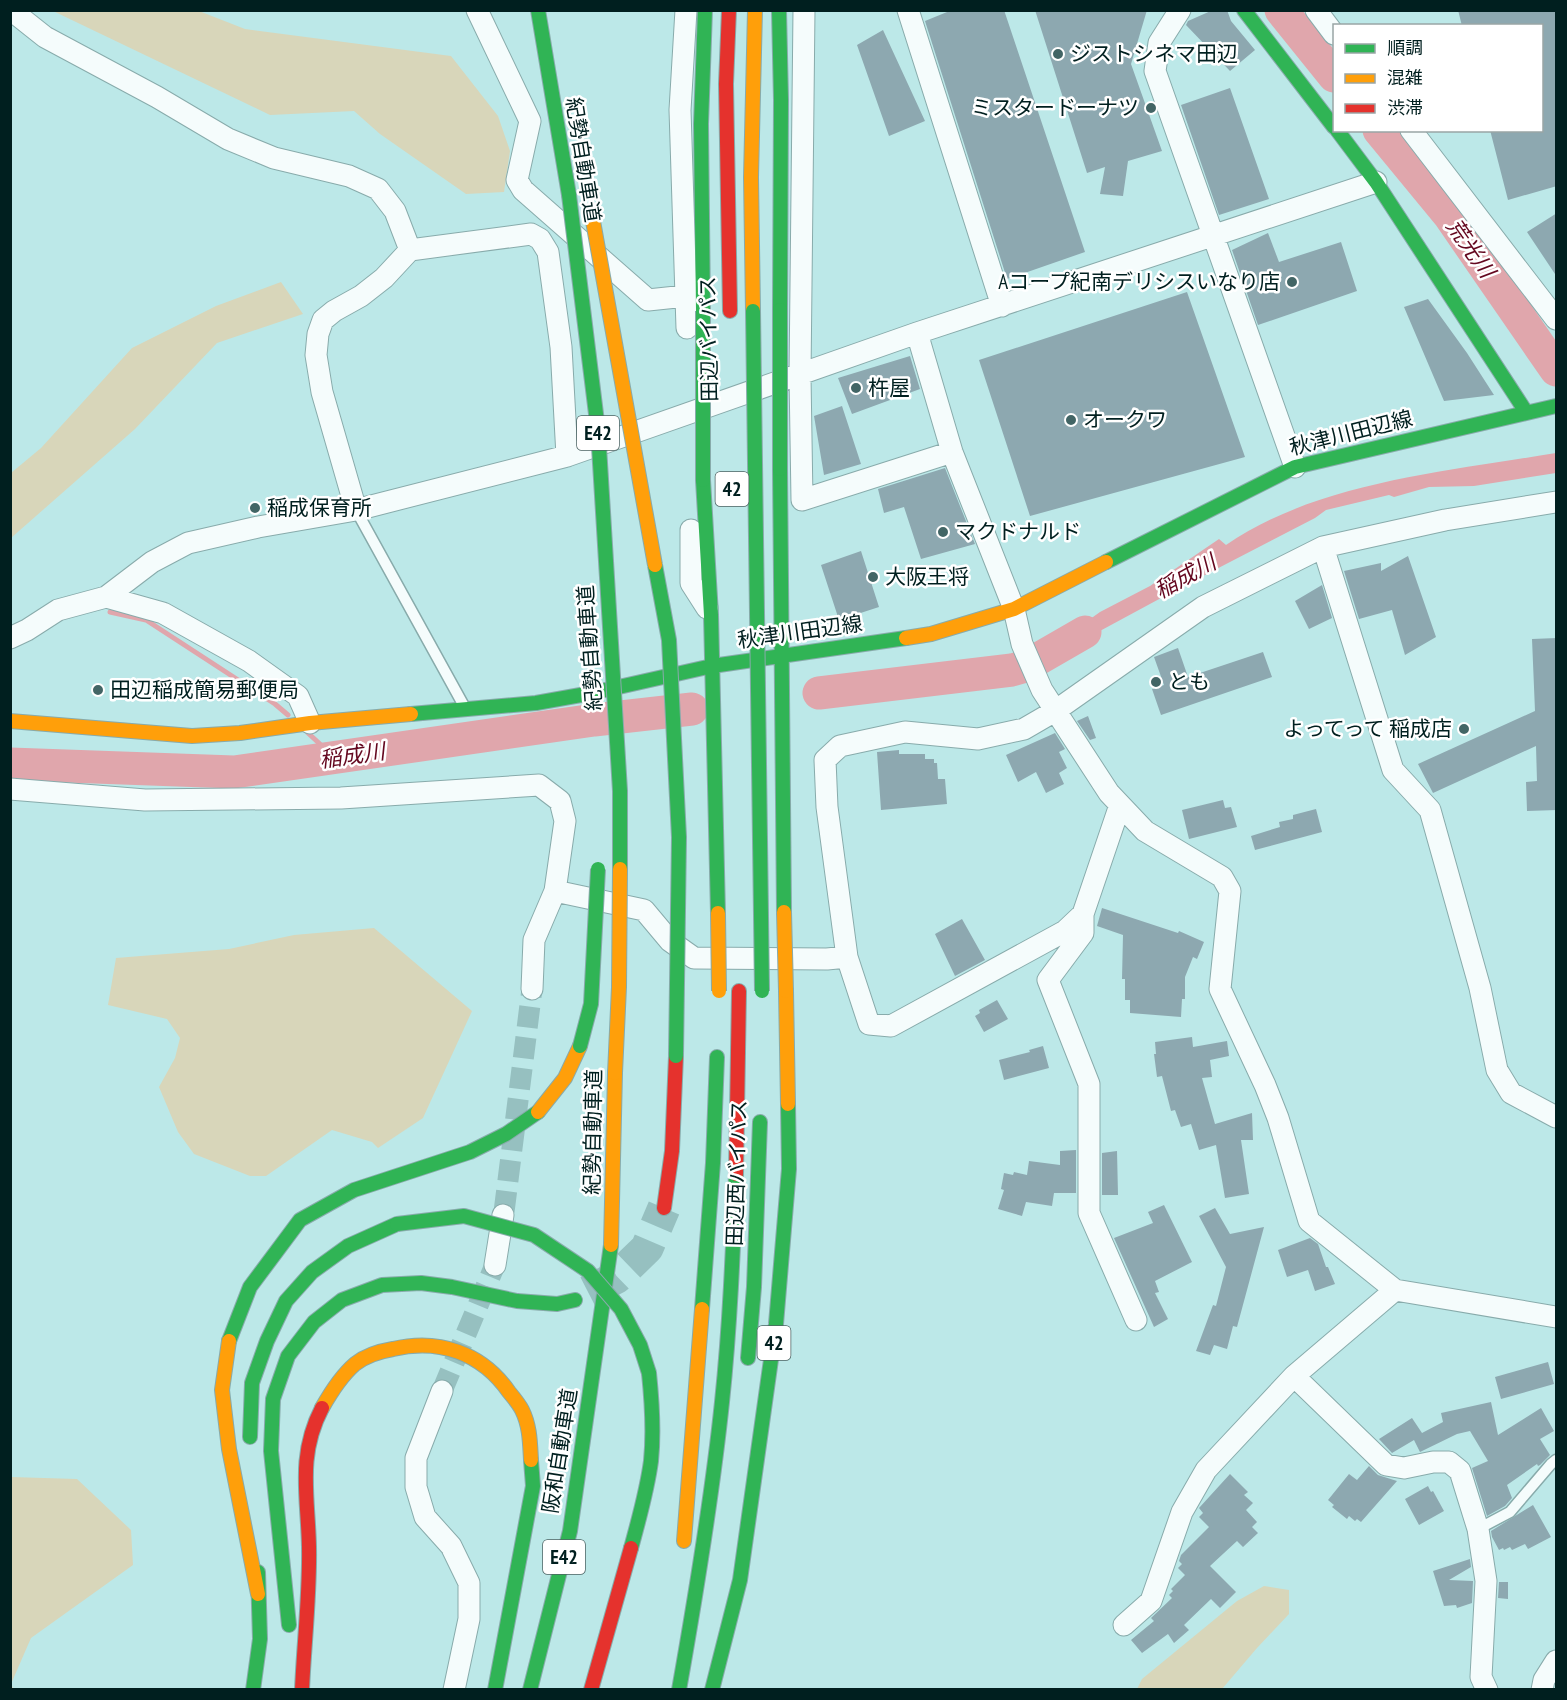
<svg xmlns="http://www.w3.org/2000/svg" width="1567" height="1700" font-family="'PT Sans Narrow','Noto Sans JP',sans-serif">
<rect width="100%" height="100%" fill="#bce8e8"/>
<path fill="#d8d6ba" d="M53,11H199L245,29L451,56L498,116L510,151L504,192L466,194L380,134L354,111L270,115Z
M281,282L303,314L217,343L135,429L11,538V473L41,448L132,348L216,306Z
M374,928L472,1011L423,1118L378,1148L372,1142L332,1130L266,1176H250L194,1154L178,1132L159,1087L175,1058L180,1038L167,1019L108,1005L116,958L229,949L294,935Z
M11,1477L77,1479L131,1530L133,1565L31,1638L11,1684L14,1690L10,1689Z
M1264,1586L1289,1590V1614L1257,1648L1222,1689H1137L1142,1679L1237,1601Z"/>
<path fill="#e0a6ac" d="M1556,453V473L1474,486L1429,487L1394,497L1389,495L1326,510L1315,518L1174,591L1048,659L1044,652L1100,612L1150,586L1219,539L1226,545C1317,482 1450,471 1556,453Z"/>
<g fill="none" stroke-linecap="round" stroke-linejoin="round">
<path stroke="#e0a6ac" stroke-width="5" d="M110,612L146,620L275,704L288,715
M308,733L334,757"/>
<path stroke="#e0a6ac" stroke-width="33" d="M1281,10L1334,76
M1379,130L1449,215L1556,370
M819,693L1012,670L1026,666L1085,632
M10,764L234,772L594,720L692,709"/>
</g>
<path fill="#8da8b0" d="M952,10H1004L1085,252L1007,279L925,21Z
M1035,10H1147L1131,64L1162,151L1128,161L1123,196L1100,194L1105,167L1087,173Z
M1213,10H1227L1231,21L1255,50L1230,71L1186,25L1188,21Z
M1458,10H1557V186L1508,200L1490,130H1542V26H1462Z
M883,30L925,121L889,136L857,45Z
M1230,88L1269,199L1219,215L1181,105Z
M1557,213V277L1527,232Z
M1268,233L1279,262L1341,242L1357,291L1258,325L1232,250Z
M1187,292L1245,457L1030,516L979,360Z
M1428,299L1467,353L1494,395L1444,401L1404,307Z
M910,356L920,389L852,414L838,378Z
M842,406L861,464L824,475L814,416Z
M945,468L975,544L921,559L904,507L884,513L878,489Z
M861,551L879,607L839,620L821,565Z
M1408,556L1436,637L1405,655L1392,610L1359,619L1344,571L1381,563V571Z
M1322,585L1332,618L1309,629L1295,601Z
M1557,638V810L1527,811L1526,782L1537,781L1536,746L1433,793L1418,764L1535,711L1532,639Z
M1178,648L1188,677L1263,652L1272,677L1161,715L1152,689L1164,685L1154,657Z
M1088,716L1096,738L1090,740L1077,721Z
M1055,733L1065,749L1059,752L1067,768L1059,773L1064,784L1046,793L1036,772L1018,782L1006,755Z
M899,750V754H925V759H934V763H937L938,779H945L947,804L881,810L877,752Z
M1223,800L1225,808L1231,807L1237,827L1189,839L1182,810Z
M1316,809L1322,832L1255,850L1251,836L1280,827L1279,822L1293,819V815Z
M1102,908L1178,933L1179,931L1204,942L1197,959L1193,957L1185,977V999H1182L1181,1017L1130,1013V1000H1125V979H1122L1123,935L1097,926Z
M962,919L985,960L955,976L935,934Z
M997,1000L1008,1019L984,1032L975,1016L980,1013L979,1010Z
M1192,1037L1193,1047L1227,1041L1229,1056L1210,1060L1212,1077L1202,1078L1215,1124L1252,1113L1253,1140H1241L1249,1194L1225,1198L1216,1145L1199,1150L1191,1124L1181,1127L1175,1110L1171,1111L1162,1076L1157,1077L1154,1054H1156L1155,1042Z
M1043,1046L1049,1068L1004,1080L999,1060L1030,1052L1029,1050Z
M1076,1150V1193H1054L1052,1206L1026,1202L1022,1216L998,1209L1004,1190L1001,1189L1004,1173L1013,1175L1014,1172L1027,1175L1029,1161L1060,1165V1151Z
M1117,1151L1118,1195H1102V1153Z
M1164,1205L1192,1262L1155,1281L1159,1292L1155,1293L1168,1319L1154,1327L1114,1238L1153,1223L1148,1212Z
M1215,1208L1230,1234L1264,1227L1237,1327L1233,1326L1227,1349L1214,1345L1210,1355L1196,1351L1213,1305L1216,1306L1226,1267L1199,1216Z
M1310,1238L1318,1244L1326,1267H1328L1335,1284L1315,1291L1308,1270L1287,1277L1278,1250Z
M1548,1362L1554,1384L1501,1399L1495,1377Z
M1491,1402L1498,1435L1541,1408L1554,1431L1540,1439L1550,1455L1540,1465L1538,1466L1537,1464L1507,1485L1512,1498L1505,1506L1487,1516L1472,1468L1488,1461L1470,1431L1457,1434L1420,1452L1414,1440L1392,1453L1379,1439L1412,1418L1422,1433L1443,1422L1441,1413Z
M1369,1466L1378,1475L1397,1481L1361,1522L1357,1519L1355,1521L1349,1516L1347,1519L1332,1507L1334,1505L1328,1500L1349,1474L1357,1480Z
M1230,1474L1248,1492L1244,1495L1253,1503L1246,1510L1257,1522L1252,1527L1258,1533L1243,1547L1237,1541L1210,1566L1236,1592L1220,1608L1211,1599L1184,1625L1189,1630L1174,1643L1168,1634L1142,1653L1131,1640L1154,1621L1151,1618L1172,1598L1169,1595L1173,1591L1171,1589L1185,1575L1178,1568L1182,1564L1179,1561L1181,1555L1209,1527L1199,1517L1203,1513L1199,1508Z
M1428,1486L1431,1492L1433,1491L1444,1511L1419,1525L1405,1499Z
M1533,1505L1551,1537L1528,1549L1525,1544L1512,1550L1510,1547L1504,1550L1503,1548L1499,1550L1492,1537L1491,1531Z
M1470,1559L1471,1567L1449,1580L1473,1581L1472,1603L1457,1608L1456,1605L1444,1606L1433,1571Z
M1499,1582H1508V1599L1498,1598Z"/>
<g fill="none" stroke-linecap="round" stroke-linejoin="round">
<path stroke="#96c0c0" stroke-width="21" stroke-dasharray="21 10" stroke-linecap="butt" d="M504,1212L532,989
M442,1391L495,1265"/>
<path stroke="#96c0c0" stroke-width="33" stroke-dasharray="33 16" stroke-linecap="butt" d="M588,1292L617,1277L647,1248L664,1208"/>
<g stroke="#88abab" stroke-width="13">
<path id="lane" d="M356,510L464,706
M1478,1529L1510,1512L1551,1464L1556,1460"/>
</g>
<g stroke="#88abab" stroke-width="23">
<path id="street" d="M11,10L45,37L157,97L228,139L274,158L349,176L378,189L395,211L410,250L531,234L540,239L548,252L561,347L567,456
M477,10L530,121L517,180L523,190L648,300L686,296
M686,10L680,110L687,328
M804,10L800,376L802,500L952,452
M908,10L1002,306
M1180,10L1159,43L1155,71L1295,467
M1316,10L1334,34
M1411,130L1556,319
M917,333L952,452L1014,609L1022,644L1042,690L1109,793L1145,831L1222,877L1230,891L1220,989L1265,1085L1278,1118L1309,1221L1395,1290L1556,1317
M356,510L322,392L316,355L318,334L323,320L334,311L361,296L384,278L410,250
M691,530V583L707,608
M1323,547L1393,770L1430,810L1480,988L1497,1070L1511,1093L1556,1117
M106,597L163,613L249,661L298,696L310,723
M10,638L27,630L58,610L106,597L152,562L188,543L258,527L356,510L567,456L917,333L1376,182
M10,789L145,800L341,798L539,785L560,801L565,821L555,891L534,940L532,989
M1120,805L1083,914L1065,931L891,1026L869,1024L847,957L827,807L825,760L840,746L905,732L978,739L1024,729L1055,711L1203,607L1323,547L1445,520L1556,502
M555,891L644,910L670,941L694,958L827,959L847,957
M1083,914V933L1048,980L1089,1084V1213L1136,1320
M495,1265L503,1215
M1294,1376L1386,1465L1404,1468L1433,1462H1449L1460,1471L1478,1529L1486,1581L1481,1677L1487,1690
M442,1391L416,1458V1487L425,1517L451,1546L469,1583V1619L454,1690
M1124,1625L1151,1601L1182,1512L1206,1470L1294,1376L1395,1290
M1542,1690L1544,1680L1556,1661"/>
</g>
<g stroke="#88abab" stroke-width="16">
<path id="fast" d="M538,10L569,195
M779,10L781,100L780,310
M1244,10L1334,127
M1337,130L1376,182L1526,412
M703,311L701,124L705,10
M780,469L784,912
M703,480L711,615L718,913
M1106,562L1295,467L1556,406
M411,714L536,703L592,693L712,666L906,638
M702,1309L713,1163L717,1057
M229,1341L250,1287L300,1220L354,1190L470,1152L506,1134L538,1112
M748,1358L754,1287L760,1122
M250,1437L252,1383L267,1341L286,1301L312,1272L348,1246L397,1224
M631,1548C639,1519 647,1491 651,1461C654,1432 652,1402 649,1373
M289,1625L271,1451L273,1399L288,1356L314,1322L342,1300L382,1285L421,1283L452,1287L517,1301L557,1304L575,1300
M253,1690L260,1639L258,1572
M495,1690L533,1486L531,1460
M530,1690L570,1531L611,1245
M679,1690C696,1594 712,1498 722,1402C730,1326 733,1250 736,1174
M712,1690L740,1580L776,1324L789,1169L788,1104"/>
</g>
<g stroke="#88abab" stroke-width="16">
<path id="slow" d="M753,311L751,177L755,10
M906,638L931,634L1014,609L1106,562
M10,721L192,736L240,733L310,723L411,714
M786,991L788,1104
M538,1112L565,1078L580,1046
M611,1245L615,1073
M229,1341L222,1390L229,1449L258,1594
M322,1408C331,1392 341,1376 355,1364C365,1356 381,1351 393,1349C439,1338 482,1353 509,1392C514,1398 519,1404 522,1410C530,1426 530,1443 531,1460
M684,1541L702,1309"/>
</g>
<g stroke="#88abab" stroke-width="16">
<path id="jam" d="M729,10L726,84L730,311
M736,1174L739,991
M664,1208L672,1151L676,1056
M302,1690C304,1643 310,1594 309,1547C308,1496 297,1456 322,1408
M591,1690L631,1548"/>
</g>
<use href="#lane" stroke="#f5fcfc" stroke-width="10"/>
<use href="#street" stroke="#f5fcfc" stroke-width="21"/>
<use href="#fast" stroke="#30b455" stroke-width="14"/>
<use href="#slow" stroke="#ff9f0a" stroke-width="14"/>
<use href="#jam" stroke="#e5322d" stroke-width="14"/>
<g stroke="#88abab" stroke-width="16" stroke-linecap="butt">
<path id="fast-bridge" d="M569,195L598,430L620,791V869
M780,310V469
M703,311V480
M753,311L762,991
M655,565L669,640L679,837L676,1056
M580,1046L591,1004L598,869
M397,1224L464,1216L534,1235L588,1271L621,1309L640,1345L649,1373"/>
</g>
<g stroke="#88abab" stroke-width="16" stroke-linecap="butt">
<path id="slow-bridge" d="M591,210L655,565
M784,912L786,991
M718,913L719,991
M615,1073L619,987L620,869"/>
</g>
<use href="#fast-bridge" stroke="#30b455" stroke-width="14"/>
<use href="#slow-bridge" stroke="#ff9f0a" stroke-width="14"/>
</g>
<g fill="#426565" stroke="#fff" stroke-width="2">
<circle cx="1058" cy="54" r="6"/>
<circle cx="1151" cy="108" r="6"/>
<circle cx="1292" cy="282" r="6"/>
<circle cx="856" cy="388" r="6"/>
<circle cx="1071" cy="420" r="6"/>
<circle cx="255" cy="508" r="6"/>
<circle cx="943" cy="532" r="6"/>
<circle cx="873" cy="577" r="6"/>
<circle cx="1156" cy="682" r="6"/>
<circle cx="98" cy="690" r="6"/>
<circle cx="1464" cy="729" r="6"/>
</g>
<g text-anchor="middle" stroke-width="5" stroke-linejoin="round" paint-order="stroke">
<g fill="#fff" stroke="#4c6262" stroke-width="1.5">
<rect x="577" y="416" width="42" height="34" rx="4.5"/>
<rect x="715.5" y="472" width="33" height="34" rx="4.5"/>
<rect x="757.5" y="1326" width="33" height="34" rx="4.5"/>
<rect x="543" y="1540" width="42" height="34" rx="4.5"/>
</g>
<g font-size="20" font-weight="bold" fill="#001f1f">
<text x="598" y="440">E42</text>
<text x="732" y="496">42</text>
<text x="774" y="1350">42</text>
<text x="564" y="1564">E42</text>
</g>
<g font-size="21" fill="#001f1f" stroke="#fff" text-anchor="start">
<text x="1070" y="61">ジストシネマ田辺</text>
<text x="1139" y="115" text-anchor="end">ミスタードーナツ</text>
<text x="1280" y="289" text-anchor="end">Aコープ紀南デリシスいなり店</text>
<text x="868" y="395">杵屋</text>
<text x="1083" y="427">オークワ</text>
<text x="267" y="515">稲成保育所</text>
<text x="955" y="539">マクドナルド</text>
<text x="885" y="584">大阪王将</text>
<text x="1168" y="689">とも</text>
<text x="110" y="697">田辺稲成簡易郵便局</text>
<text x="1452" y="736" text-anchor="end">よってって 稲成店</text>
</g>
<g font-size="21" fill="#001f1f" stroke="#fff">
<text transform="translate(583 160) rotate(81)" y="7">紀勢自動車道</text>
<text transform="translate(709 339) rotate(-91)" y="7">田辺バイパス</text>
<text transform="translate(1351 433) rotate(-14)" y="7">秋津川田辺線</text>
<text transform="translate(800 632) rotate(-8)" y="7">秋津川田辺線</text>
<text transform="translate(590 648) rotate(-94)" y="7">紀勢自動車道</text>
<text transform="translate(593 1132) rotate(-89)" y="7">紀勢自動車道</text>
<text transform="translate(737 1173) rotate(-88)" y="7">田辺西バイパス</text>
<text transform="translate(560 1451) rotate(-81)" y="7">阪和自動車道</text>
</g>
<g font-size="22" font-style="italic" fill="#64071f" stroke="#fff">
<text transform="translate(1471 248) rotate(55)" y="8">荒光川</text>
<text transform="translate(1185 576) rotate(-29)" y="8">稲成川</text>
<text transform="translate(352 755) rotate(-8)" y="8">稲成川</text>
</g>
</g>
<rect width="1567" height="1700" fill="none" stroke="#001f1f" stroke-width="24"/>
<rect x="1333" y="24" width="210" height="108" fill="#ffffff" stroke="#99a5a5" stroke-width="1.5"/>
<rect x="1345" y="44" width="30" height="9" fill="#30b455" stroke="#99a5a5" stroke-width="1.5"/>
<text x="1387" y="54" font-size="18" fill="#001f1f">順調</text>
<rect x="1345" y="74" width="30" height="9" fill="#ff9f0a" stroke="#99a5a5" stroke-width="1.5"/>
<text x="1387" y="84" font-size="18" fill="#001f1f">混雑</text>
<rect x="1345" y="104" width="30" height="9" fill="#e5322d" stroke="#99a5a5" stroke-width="1.5"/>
<text x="1387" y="114" font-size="18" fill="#001f1f">渋滞</text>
</svg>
